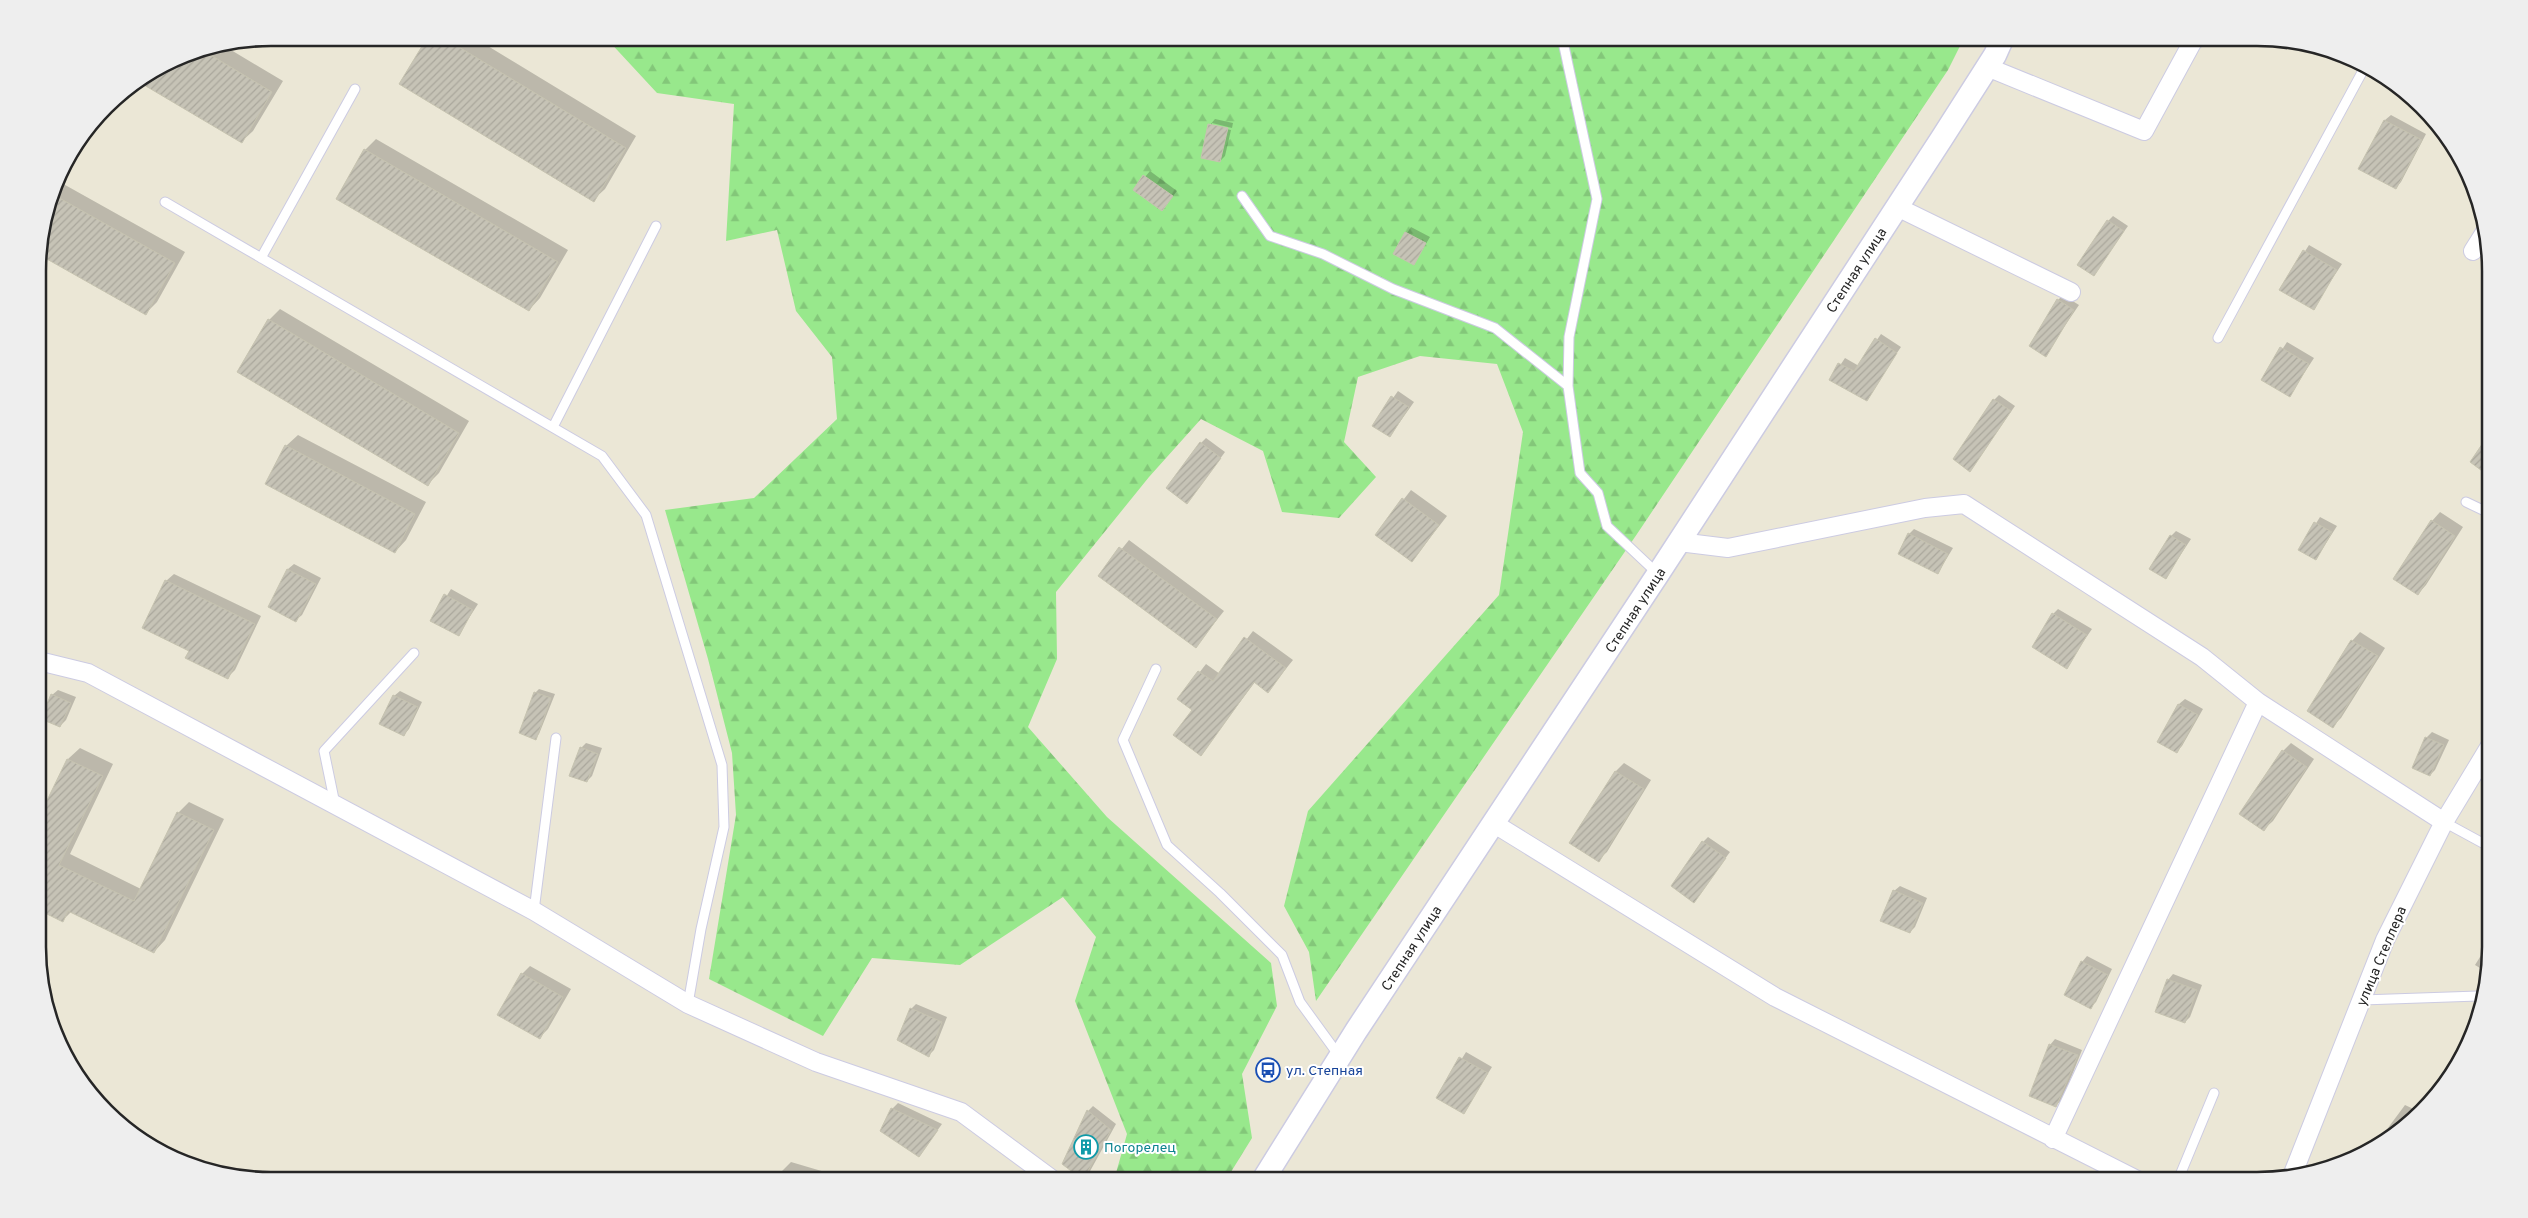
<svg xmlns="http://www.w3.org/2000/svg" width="2528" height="1218" font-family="Overpass,sans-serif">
<defs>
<pattern id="forest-firs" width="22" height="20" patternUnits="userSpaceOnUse" patternTransform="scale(1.25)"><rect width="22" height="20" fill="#98e88c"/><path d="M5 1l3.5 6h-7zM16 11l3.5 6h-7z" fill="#83c779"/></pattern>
<pattern id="building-hatch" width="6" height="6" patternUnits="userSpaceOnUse" patternTransform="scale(1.25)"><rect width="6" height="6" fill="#c6c3b6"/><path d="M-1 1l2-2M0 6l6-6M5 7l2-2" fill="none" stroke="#aaa79c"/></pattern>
</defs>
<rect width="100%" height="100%" fill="#ebe7d6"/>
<path fill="url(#forest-firs)" d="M606,38H1964L1948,70L1637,534L1316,1001L1309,952L1284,906L1308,811L1499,595L1523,432L1497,364L1420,356L1358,377L1344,442L1376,477L1339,518L1282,512L1263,451L1201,419L1149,477L1056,592L1057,659L1028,727L1107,817L1271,963L1277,1006L1242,1074L1252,1138L1226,1180H1114L1127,1134L1075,1001L1096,937L1063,897L960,965L872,958L823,1036L709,979L736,815L732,753L708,659L665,510L754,498L837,419L832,357L796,311L777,230L726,241L734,104L657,93Z"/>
<path fill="#0003" d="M429,37H473L636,136L605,189L593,200L401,83Z
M226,47L283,81L253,131L241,142L182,55Z
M2391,115L2426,134L2401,182L2396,188L2360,169L2385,120Z
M1215,119L1233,123L1232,128L1212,123V126L1231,130L1225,156L1220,161L1210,125Z
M376,139L568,250L540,298L529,310L365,150Z
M1150,171L1177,191L1162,210L1134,190Z
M58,181L185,252L157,302L146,313L39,253Z
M2113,216L2128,226L2093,275L2108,221Z
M1411,227L1430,237L1414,264L1394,253Z
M2309,245L2342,264L2313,308L2281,289Z
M2063,295L2079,305L2045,355L2058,300Z
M280,309L469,421L439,473L428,484L269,320Z
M1881,334L1901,347L1866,399L1831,379L1845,358L1859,366Z
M2287,342L2314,358L2290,395L2263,379Z
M1398,391L1414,402L1390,436L1374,425Z
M1999,395L2015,406L1970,470L1994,400Z
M298,435L426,502L406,540L395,552L286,446Z
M1206,438L1225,452L1192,497L1201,443Z
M1411,490L1447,516L1412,561L1376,535Z
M2440,512L2463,527L2426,585L2418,594L2432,521Z
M2320,517L2337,526L2316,559L2300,549Z
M1914,529L1953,548L1938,573L1909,534Z
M2176,531L2191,539L2166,577L2171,536Z
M1129,540L1224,611L1196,646L1100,576Z
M294,564L321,578L302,615L296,620L269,606L288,569Z
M174,574L261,616L235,670L227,678L191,651L166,581Z
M451,589L478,604L458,635L432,620Z
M2058,609L2092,629L2066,667L2053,614Z
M1253,631L1293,660L1268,691L1255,682L1201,754L1194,710L1179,699L1206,664L1220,674Z
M2360,632L2385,648L2341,718L2333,726L2352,641Z
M539,689L555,694L539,734L535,738V693Z
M58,690L76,697L66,720L60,726L52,695Z
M400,691L422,702L409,729L404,735L394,696Z
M2185,699L2203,709L2182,746L2177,751L2159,741L2179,704Z
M2432,732L2449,740L2435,770L2430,775L2413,767L2426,738Z
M586,743L602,748L592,776L587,781L581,748Z
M2291,743L2314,759L2273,821L2264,829L2283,751Z
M80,748L113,764L70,854L141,889L178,813L189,802L224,819L165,940L154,952L72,911L63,920L39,820L68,759Z
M1624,763L1651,780L1607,852L1598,860L1571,843L1616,771Z
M1708,837L1730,852L1694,901L1703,842Z
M1900,886L1927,898L1915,927L1910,932L1894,891Z
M2490,941V947L2485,971L2475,965Z
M2087,956L2112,969L2096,1002L2091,1007L2082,962Z
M530,966L571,989L548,1029L539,1038L522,974Z
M2173,974L2202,985L2190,1017L2185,1022L2168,980Z
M916,1004L947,1017L934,1050L929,1055L911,1009Z
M2055,1039L2082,1050L2062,1100L2056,1105L2050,1045Z
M1466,1052L1492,1067L1464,1112L1438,1097Z
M898,1103L942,1124L919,1156L892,1109Z
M2405,1105L2420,1112L2387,1141L2384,1142L2379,1140Z
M1093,1106L1116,1124L1089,1173L1083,1178L1064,1164L1088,1111Z
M791,1162L852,1180H777L780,1173Z"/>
<path fill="url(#building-hatch)" stroke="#c6c3b0" d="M427,38H444L626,148L594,202L399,84Z
M204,51L272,92L242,143L139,82L182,55Z
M2384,120L2422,140L2396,189L2358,169Z
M1208,124L1228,128L1220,162L1201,158Z
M364,149L558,262L529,311L336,199Z
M1143,175L1173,196L1162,211L1133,190Z
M54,195L175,263L146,315L38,254Z
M2107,220L2124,231L2094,276L2077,265Z
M1405,232L1426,243L1414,265L1393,254Z
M2303,250L2337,270L2314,310L2279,290Z
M2057,299L2074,310L2046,357L2029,346Z
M268,319L459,433L428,486L237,372Z
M1875,338L1897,353L1867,401L1829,380L1838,363L1854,371Z
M2280,347L2309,364L2290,397L2261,380Z
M1391,396L1409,407L1390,437L1372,426Z
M1993,399L2011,411L1970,472L1953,459Z
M2489,434V476L2470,462Z
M1200,442L1221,458L1187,504L1166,488Z
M285,445L415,514L395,553L265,484Z
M1402,498L1439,525L1412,562L1375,535Z
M2431,520L2455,536L2418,595L2393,579Z
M2314,522L2332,532L2316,560L2298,550Z
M1908,533L1948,554L1938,574L1898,554Z
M2170,535L2186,545L2166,579L2149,569Z
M1119,547L1217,619L1196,648L1098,576Z
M287,569L316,584L296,622L268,607Z
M165,580L255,624L228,679L185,658L189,651L142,628Z
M444,594L473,610L459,636L430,621Z
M2052,613L2087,635L2067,669L2032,647Z
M1244,637L1286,668L1268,693L1254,682L1201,756L1173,735L1192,710L1177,699L1198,671L1213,681Z
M2351,640L2378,656L2333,728L2307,711Z
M534,692L551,698L536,740L519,733Z
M51,694L71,703L60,727L41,719Z
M393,695L418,707L404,736L379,724Z
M2178,704L2198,715L2177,753L2157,742Z
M2425,737L2444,745L2430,776L2412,768Z
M580,747L598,754L587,782L569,776Z
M2282,750L2307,767L2264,831L2239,814Z
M67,759L103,776L59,865L134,901L177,812L214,830L154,953L68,911L63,922L39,910V817Z
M1615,771L1644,789L1599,862L1569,843Z
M1702,841L1726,858L1694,903L1671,886Z
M1893,890L1923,903L1910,933L1880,921Z
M2081,961L2108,975L2091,1009L2064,995Z
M521,973L563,997L540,1039L497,1015Z
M2167,979L2197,990L2185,1023L2155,1012Z
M910,1008L942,1022L929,1057L897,1040Z
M2049,1044L2078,1055L2056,1107L2029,1096Z
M1459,1057L1488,1073L1464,1114L1436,1098Z
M891,1108L938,1130L919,1157L880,1131Z
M1087,1110L1111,1130L1083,1180L1062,1164Z"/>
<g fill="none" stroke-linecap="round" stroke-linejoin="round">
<g stroke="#cccbe2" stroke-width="11">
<path id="service" d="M1562,37L1597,199L1569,337L1568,386
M1242,196L1270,236L1323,254L1393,289L1495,328L1568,386L1580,473L1598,493L1607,526L1658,574
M165,202L602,456L646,515L722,765L724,827L701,929L688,1004
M261,258L355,89
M2218,338L2366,65
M553,427L656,226
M2466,502L2489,513
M1156,669L1123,740L1167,845L1220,893L1282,955L1300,1002L1340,1057
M335,804L324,751L414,653
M2444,822L2490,847
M534,911L556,738
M2362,1000L2478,996
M2178,1180L2214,1093"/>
</g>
<g stroke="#cccbe2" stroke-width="20">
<path id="minor" d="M1987,67L2144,131L2193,41L2199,37
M1897,207L2071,292
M2473,251L2485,232
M1679,542L1728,548L1925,508L1964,504L2202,657L2258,702
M39,661L88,673L534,911L688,1004L816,1062L961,1112L1053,1180
M1493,823L1775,997L2137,1180
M2053,1139L2258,702L2444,822
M2292,1176L2385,940L2444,822L2490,746"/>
</g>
<g stroke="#cccbe2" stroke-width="25">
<path id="tertiary" d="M1263,1180L1356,1031L1658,574L1942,138L1995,55L2003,37"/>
</g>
<use href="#service" stroke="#fff" stroke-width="9"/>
<use href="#minor" stroke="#fff" stroke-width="18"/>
<use href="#tertiary" stroke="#fff" stroke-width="22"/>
</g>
<defs>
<g id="bus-ring" transform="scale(1.25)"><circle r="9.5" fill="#fff" stroke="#1a4fb4" stroke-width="1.5"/><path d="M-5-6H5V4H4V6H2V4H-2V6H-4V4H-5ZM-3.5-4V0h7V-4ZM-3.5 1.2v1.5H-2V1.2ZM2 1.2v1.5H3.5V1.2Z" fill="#1a4fb4"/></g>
<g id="building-ring" transform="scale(1.25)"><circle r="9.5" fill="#fff" stroke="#0f9aa8" stroke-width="1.5"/><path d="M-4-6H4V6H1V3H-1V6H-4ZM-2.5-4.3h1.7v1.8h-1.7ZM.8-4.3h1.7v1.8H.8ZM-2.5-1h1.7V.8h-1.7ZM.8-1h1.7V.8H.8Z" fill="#0f9aa8"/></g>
</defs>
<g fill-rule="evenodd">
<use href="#bus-ring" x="1268" y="1070"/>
<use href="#building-ring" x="1086" y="1147"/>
</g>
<g text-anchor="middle" stroke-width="4" stroke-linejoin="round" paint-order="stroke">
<g font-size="14" fill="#262626" stroke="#fff">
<text transform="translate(1856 270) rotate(-57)" y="5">Степная улица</text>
<text transform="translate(1635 610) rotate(-57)" y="5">Степная улица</text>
<text transform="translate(1411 948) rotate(-57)" y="5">Степная улица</text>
<text transform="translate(2381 956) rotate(-67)" y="5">улица Стеллера</text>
</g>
<g font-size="14" fill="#164399" stroke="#fff" text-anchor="start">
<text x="1286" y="1075">ул. Степная</text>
</g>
<g font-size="14" fill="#0d838f" stroke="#fff" text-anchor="start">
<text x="1104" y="1152">Погорелец</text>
</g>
</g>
<path d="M0 0H2528V1218H0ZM271 46H2257A225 225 0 0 1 2482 271V947A225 225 0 0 1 2257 1172H271A225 225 0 0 1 46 947V271A225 225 0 0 1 271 46Z" fill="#eee" fill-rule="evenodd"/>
<path fill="none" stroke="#262626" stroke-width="2.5" d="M271 46H2257A225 225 0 0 1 2482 271V947A225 225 0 0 1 2257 1172H271A225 225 0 0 1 46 947V271A225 225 0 0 1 271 46Z"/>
</svg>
